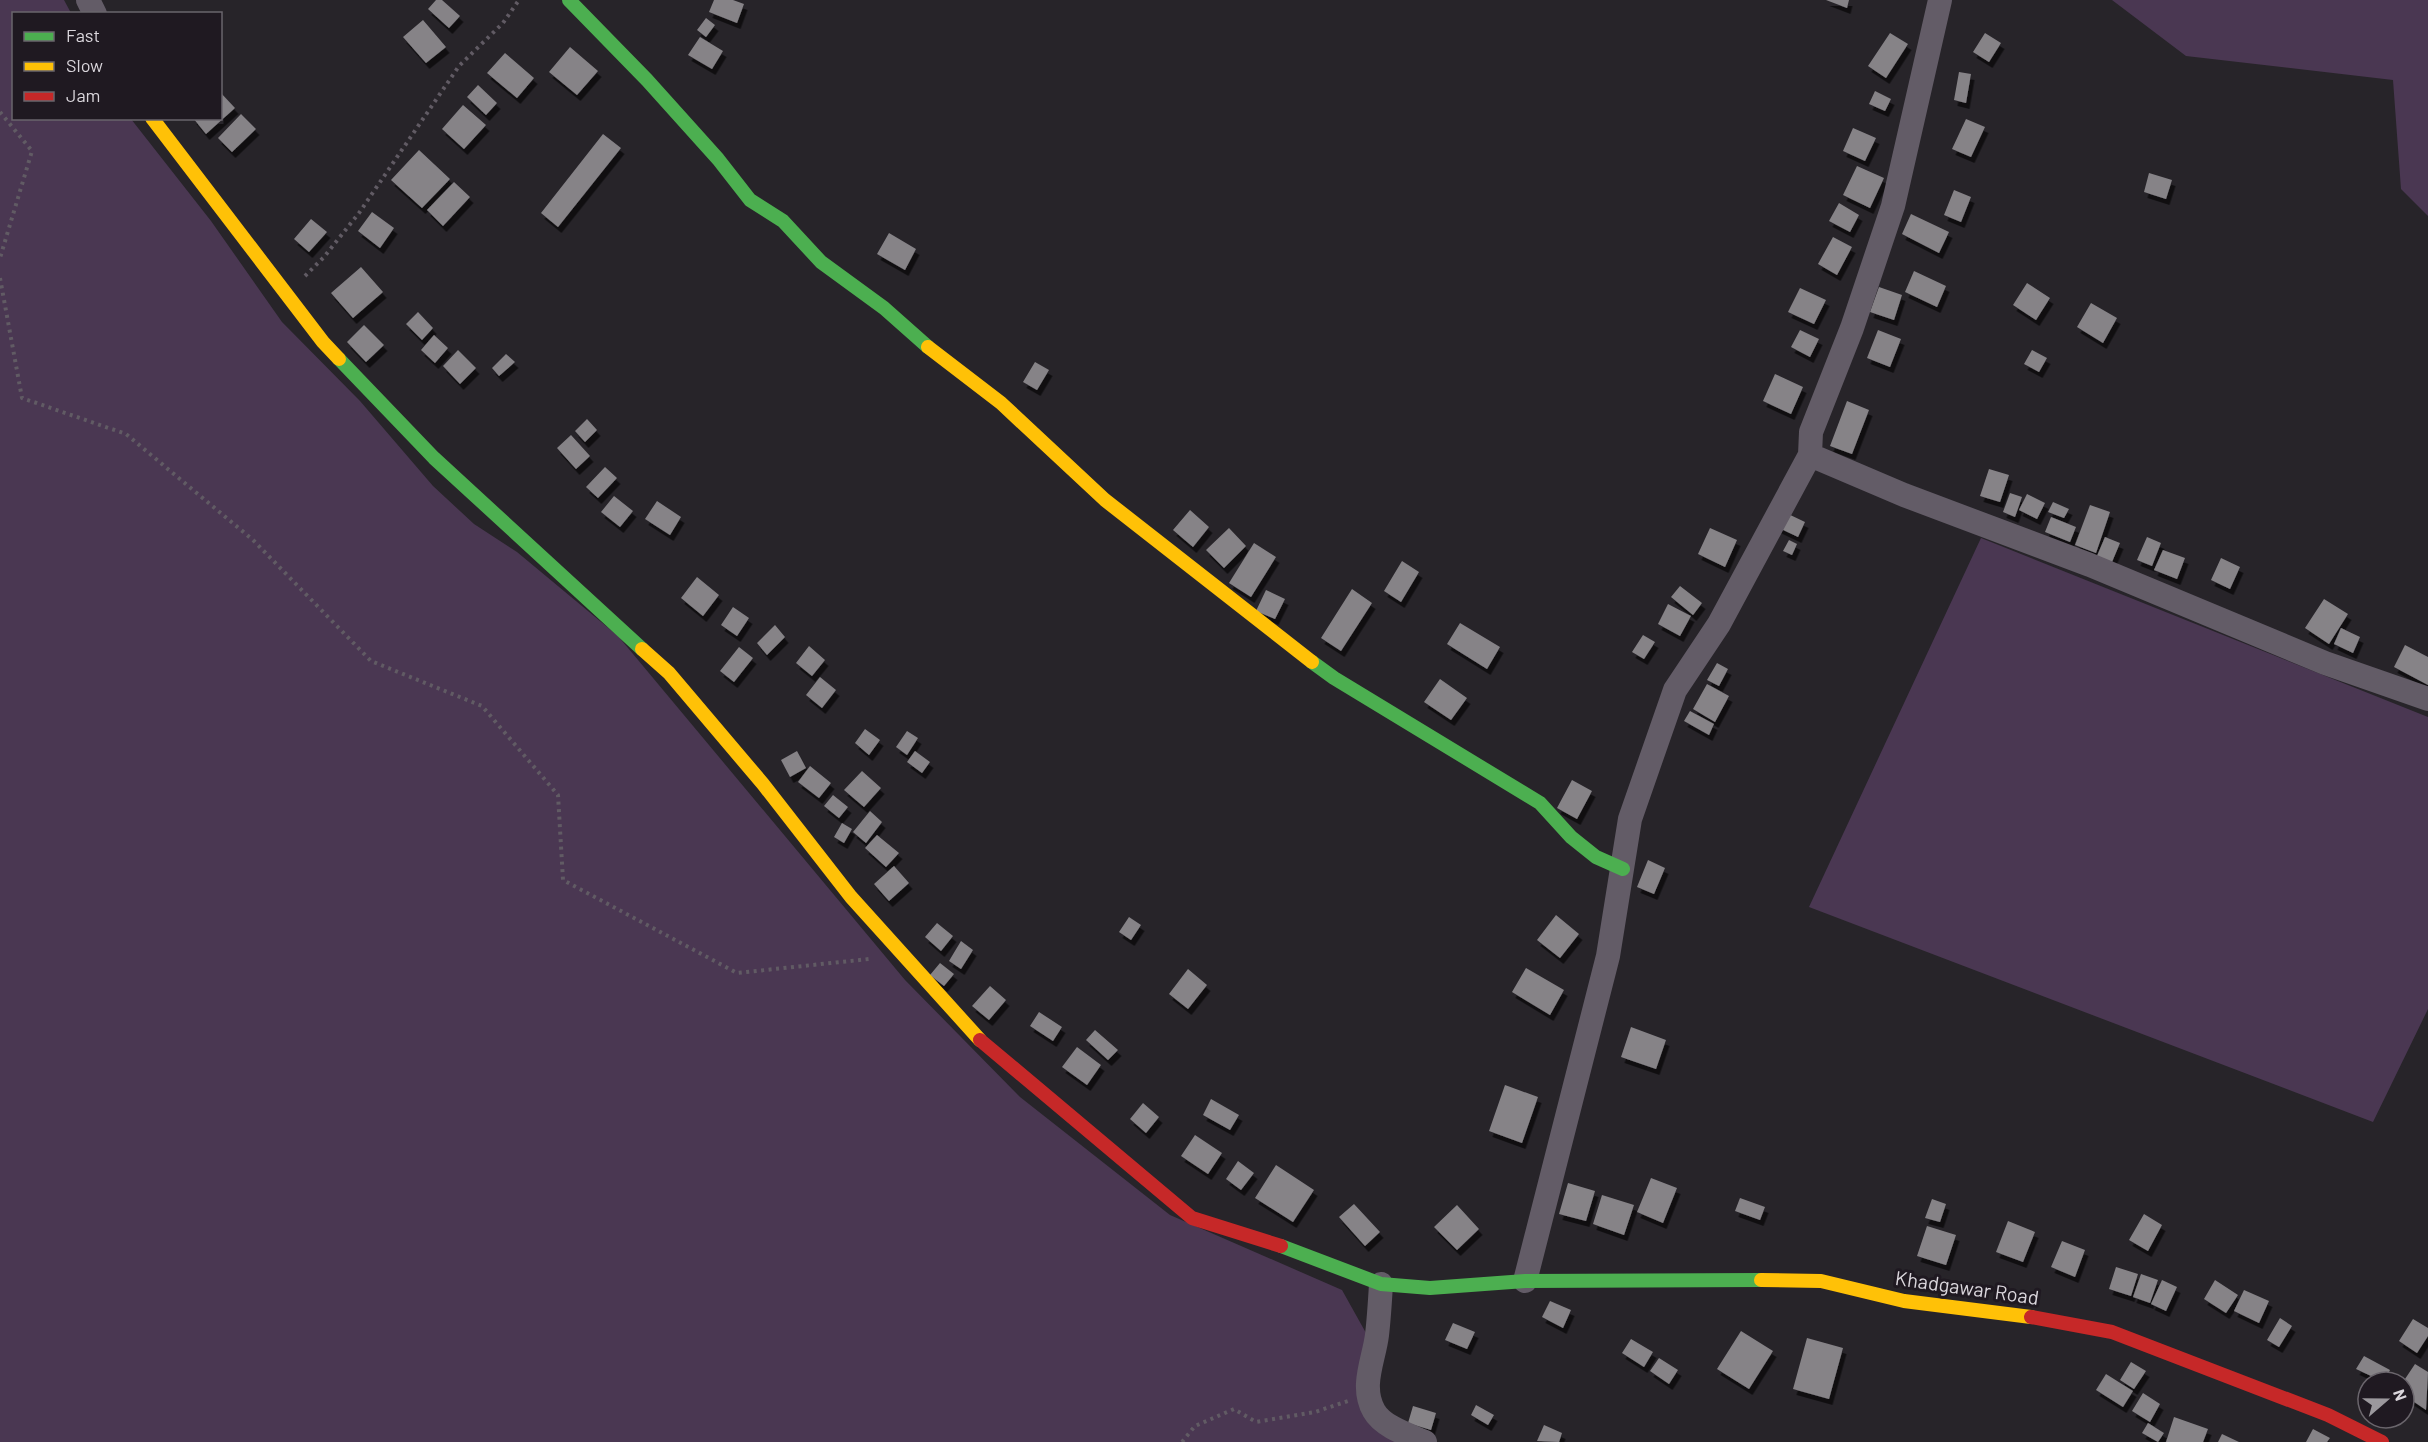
<svg xmlns="http://www.w3.org/2000/svg" width="2428" height="1442" font-family="Barlow,sans-serif">
<defs>
<filter id="shadow"><feDropShadow dx="3.5" dy="6" stdDeviation="0" flood-color="#0009"/></filter>
</defs>
<rect width="100%" height="100%" fill="#272429"/>
<path fill="#4a3752" d="M0,0H64L71,13L14,14V118L131,119L211,221L282,322L360,401L433,486L474,524L517,552L618,636L905,980L1020,1097L1170,1215L1342,1290L1366,1333L1357,1388L1406,1442H0Z
M2112,0H2428V216L2401,189L2393,80L2186,56Z
M1981,538L2428,717V1009L2373,1122L1809,907Z"/>
<path fill="#868387" filter="url(#shadow)" d="M436,0H442L460,16L449,28L428,9Z
M714,0H733L744,4L737,23L709,12Z
M1826,0H1849L1847,8Z
M706,18L715,25L706,37L697,30Z
M423,20L446,47L426,63L403,37Z
M1890,33L1908,44L1886,78L1868,66Z
M1985,33L2001,43L1989,62L1973,52Z
M700,37L723,51L712,69L688,55Z
M570,47L598,71L577,95L549,72Z
M505,53L534,78L517,98L487,73Z
M1959,72L1971,74L1966,103L1954,100Z
M478,85L497,103L486,115L467,97Z
M1875,91L1891,99L1885,111L1869,104Z
M220,92L235,108L206,134L193,118H220Z
M463,105L486,125L464,149L442,129Z
M241,114L256,129L232,152L218,138Z
M1966,119L1985,127L1971,157L1952,149Z
M1853,128L1876,138L1865,161L1843,151Z
M603,134L621,148L558,227L541,213Z
M419,150L450,179L422,208L391,180Z
M1857,166L1884,178L1870,208L1843,195Z
M2149,173L2172,180L2166,199L2144,192Z
M454,182L470,197L443,226L427,210Z
M1954,190L1971,197L1961,222L1944,215Z
M1839,203L1859,215L1850,232L1829,221Z
M372,212L394,228L380,248L358,231Z
M1911,214L1949,232L1939,253L1902,234Z
M311,219L327,232L309,252L294,239Z
M889,233L916,249L905,270L877,254Z
M1833,237L1852,247L1837,275L1818,264Z
M361,267L383,292L353,318L331,293Z
M1914,271L1946,286L1937,307L1905,292Z
M2027,283L2050,298L2036,320L2013,305Z
M1879,287L1902,295L1894,320L1870,312Z
M1800,288L1826,300L1814,324L1788,312Z
M2091,303L2117,318L2103,343L2077,327Z
M418,312L433,328L422,340L406,324Z
M364,325L384,345L366,362L347,342Z
M1800,330L1819,339L1810,357L1791,347Z
M1878,330L1901,339L1890,367L1867,358Z
M434,335L448,348L435,363L421,350Z
M458,350L476,368L460,384L443,366Z
M2032,350L2047,358L2039,372L2024,364Z
M506,354L515,362L499,376L492,368Z
M1035,362L1049,370L1037,390L1023,382Z
M1775,374L1803,387L1791,414L1763,401Z
M1847,401L1869,410L1852,454L1830,446Z
M587,419L597,430L585,442L575,431Z
M571,435L590,456L576,469L557,448Z
M605,467L617,478L598,498L586,487Z
M1989,469L2009,475L2000,502L1980,496Z
M2010,493L2022,497L2015,517L2003,512Z
M2027,494L2045,503L2037,519L2019,510Z
M614,496L633,511L620,527L601,512Z
M657,501L681,517L670,535L645,519Z
M2053,502L2069,509L2064,518L2048,512Z
M2090,505L2110,512L2096,553L2075,545Z
M1190,510L1209,527L1193,547L1173,530Z
M1784,512L1805,522L1798,537L1777,527Z
M2051,517L2076,527L2070,542L2045,532Z
M1229,528L1246,546L1224,568L1206,550Z
M1710,528L1737,540L1725,567L1698,554Z
M2105,537L2120,543L2112,562L2097,556Z
M2147,537L2161,543L2152,566L2137,560Z
M1789,540L1797,544L1792,555L1783,551Z
M1254,543L1276,557L1251,597L1229,583Z
M2163,550L2185,558L2177,579L2154,570Z
M2221,558L2240,567L2230,589L2211,580Z
M1402,561L1419,572L1401,602L1384,591Z
M697,577L719,595L703,616L681,598Z
M1680,586L1702,603L1693,615L1671,597Z
M1352,589L1372,603L1341,651L1321,638Z
M1266,590L1285,599L1275,619L1256,611Z
M2324,599L2348,614L2329,644L2305,628Z
M1668,604L1691,616L1680,636L1658,624Z
M733,607L749,618L737,636L721,625Z
M1460,623L1500,647L1487,669L1447,644Z
M775,625L785,637L767,655L757,643Z
M2341,628L2360,637L2353,653L2334,644Z
M1643,635L1655,642L1644,659L1632,652Z
M2405,645L2428,657V685L2394,667Z
M809,646L825,660L812,676L796,663Z
M739,647L753,658L734,682L720,671Z
M1717,663L1728,669L1719,686L1707,680Z
M820,677L836,690L822,708L806,695Z
M1440,679L1467,698L1451,720L1424,702Z
M1707,684L1729,696L1715,722L1693,709Z
M1690,711L1714,724L1709,735L1684,721Z
M865,729L880,740L869,755L855,743Z
M907,731L918,738L907,755L896,747Z
M797,751L806,768L790,777L781,760Z
M915,751L930,762L922,773L907,762Z
M810,766L831,783L819,798L798,782Z
M862,771L881,788L864,807L844,790Z
M1572,780L1592,791L1577,819L1557,808Z
M833,795L848,807L839,818L824,806Z
M870,811L882,822L866,843L853,832Z
M842,823L852,829L844,843L834,837Z
M877,835L899,853L886,867L865,848Z
M1648,860L1665,868L1654,894L1637,887Z
M894,866L909,883L889,901L874,884Z
M1556,915L1579,934L1560,958L1537,940Z
M1129,917L1141,925L1131,940L1119,932Z
M937,923L953,936L941,951L925,937Z
M961,941L973,950L961,969L949,961Z
M940,963L954,974L944,986L930,975Z
M1526,968L1564,990L1550,1015L1512,992Z
M1188,969L1207,985L1188,1009L1169,994Z
M990,986L1006,1000L989,1020L972,1006Z
M1039,1012L1062,1027L1053,1041L1030,1026Z
M1631,1027L1666,1040L1656,1069L1621,1057Z
M1095,1030L1118,1050L1108,1060L1086,1040Z
M1077,1047L1101,1065L1087,1085L1062,1067Z
M1505,1085L1538,1097L1522,1143L1489,1131Z
M1211,1099L1239,1115L1230,1130L1203,1115Z
M1143,1103L1159,1117L1146,1133L1130,1119Z
M1195,1135L1222,1153L1208,1174L1181,1156Z
M1238,1161L1254,1173L1241,1190L1226,1179Z
M1276,1165L1314,1190L1293,1222L1255,1198Z
M1651,1178L1677,1188L1663,1223L1637,1212Z
M1568,1183L1595,1191L1586,1221L1559,1214Z
M1602,1195L1634,1205L1624,1235L1593,1224Z
M1740,1198L1765,1207L1760,1220L1735,1211Z
M1932,1199L1946,1204L1940,1222L1925,1218Z
M1354,1204L1380,1232L1365,1246L1339,1217Z
M1457,1205L1479,1229L1457,1250L1434,1227Z
M2144,1214L2162,1225L2148,1251L2129,1240Z
M2008,1221L2035,1232L2023,1262L1996,1252Z
M1927,1226L1956,1235L1946,1265L1917,1256Z
M2062,1241L2085,1250L2075,1277L2051,1267Z
M2116,1267L2138,1274L2131,1296L2109,1289Z
M2141,1274L2158,1280L2150,1303L2133,1297Z
M2162,1280L2177,1287L2166,1311L2151,1304Z
M2215,1280L2238,1295L2226,1313L2204,1299Z
M2244,1290L2269,1301L2259,1323L2234,1311Z
M1550,1301L1571,1310L1563,1328L1542,1317Z
M2280,1318L2292,1326L2279,1347L2267,1340Z
M2413,1319L2428,1328V1336L2417,1353L2399,1341Z
M1453,1323L1475,1332L1467,1349L1445,1340Z
M1741,1331L1773,1351L1749,1389L1717,1369Z
M1807,1338L1843,1348L1829,1399L1793,1389Z
M1631,1339L1653,1352L1644,1367L1622,1353Z
M2364,1356L2390,1370L2384,1382L2356,1369Z
M1659,1358L1678,1370L1669,1384L1650,1371Z
M2131,1362L2146,1371L2134,1389L2120,1380Z
M2415,1364L2428,1372L2426,1410L2404,1395L2403,1382Z
M2106,1374L2133,1391L2123,1407L2096,1390Z
M2143,1393L2160,1404L2150,1422L2132,1411Z
M1476,1405L1494,1415L1488,1425L1471,1415Z
M1413,1406L1436,1413L1431,1430L1408,1423Z
M2174,1417L2208,1429L2203,1442H2166Z
M2148,1423L2164,1433L2158,1442L2142,1433Z
M1544,1425L1562,1433L1559,1442L1537,1441Z
M2313,1429L2330,1438L2327,1442H2306Z
M2222,1434L2239,1442H2218Z"/>
<g fill="none" stroke-linecap="round" stroke-linejoin="round">
<path stroke="#615b64" stroke-width="4" stroke-dasharray="3 4.5" stroke-linecap="butt" d="M0,112L32,151L0,258
M305,276L324,257L359,213L459,66L503,23L519,0
M0,278L22,398L126,434L253,540L371,661L482,706L558,795L563,880L737,973L869,959
M1182,1442L1195,1426L1234,1409L1256,1422L1315,1412L1348,1401"/>
<path stroke="#635c67" stroke-width="24" d="M88,0L95,14
M1810,455L1904,495L2090,565L2325,663L2428,699
M1525,1281L1608,956L1630,819L1675,690L1719,624L1810,455L1811,432L1852,328L1893,206L1940,0
M1381,1284C1380,1301 1379,1318 1377,1335C1374,1360 1360,1386 1374,1411C1383,1427 1409,1435 1425,1442"/>
<path stroke="#4caf50" stroke-width="14" d="M569,0L647,80L718,159L750,200L783,221L821,262L884,308L928,347
M339,359L434,458L642,649
M1312,662L1334,678L1540,803L1571,837L1596,857L1623,869
M1281,1246L1381,1284L1430,1288L1525,1281L1761,1280"/>
<path stroke="#ffc107" stroke-width="14" d="M152,118L323,342L339,359
M928,347L1001,403L1105,500L1312,662
M642,649L669,673L763,784L851,897L980,1040
M1761,1280L1821,1281L1904,1301L2031,1317"/>
<path stroke="#c62828" stroke-width="14" d="M980,1040L1192,1218L1281,1246
M2031,1317L2112,1332L2328,1415L2382,1442"/>
</g>
<g text-anchor="middle" stroke-width="6" stroke-linejoin="round" paint-order="stroke">
<g font-size="20" fill="#dad6dc" stroke="#1f1921">
<text transform="translate(1967 1288) rotate(8)" y="7">Khadgawar Road</text>
</g>
</g>
<rect x="12" y="12" width="210" height="108" fill="#1f1921" stroke="#6a656c" stroke-width="1.5"/>
<rect x="24" y="32" width="30" height="9" fill="#4caf50" stroke="#6a656c" stroke-width="1.5"/>
<text x="66" y="42" font-size="18" fill="#dad6dc">Fast</text>
<rect x="24" y="62" width="30" height="9" fill="#ffc107" stroke="#6a656c" stroke-width="1.5"/>
<text x="66" y="72" font-size="18" fill="#dad6dc">Slow</text>
<rect x="24" y="92" width="30" height="9" fill="#c62828" stroke="#6a656c" stroke-width="1.5"/>
<text x="66" y="102" font-size="18" fill="#dad6dc">Jam</text>
<g transform="translate(2386 1400) rotate(70)"><circle r="28" fill="#1f1921" stroke="#6a656c" stroke-width="1.5"/>
<path d="M0-4.5L10 22L0 15L-10 22Z" fill="#9b989d"/>
<text y="-9" font-size="16" font-weight="bold" text-anchor="middle" fill="#dad6dc">N</text>
</g>
</svg>
